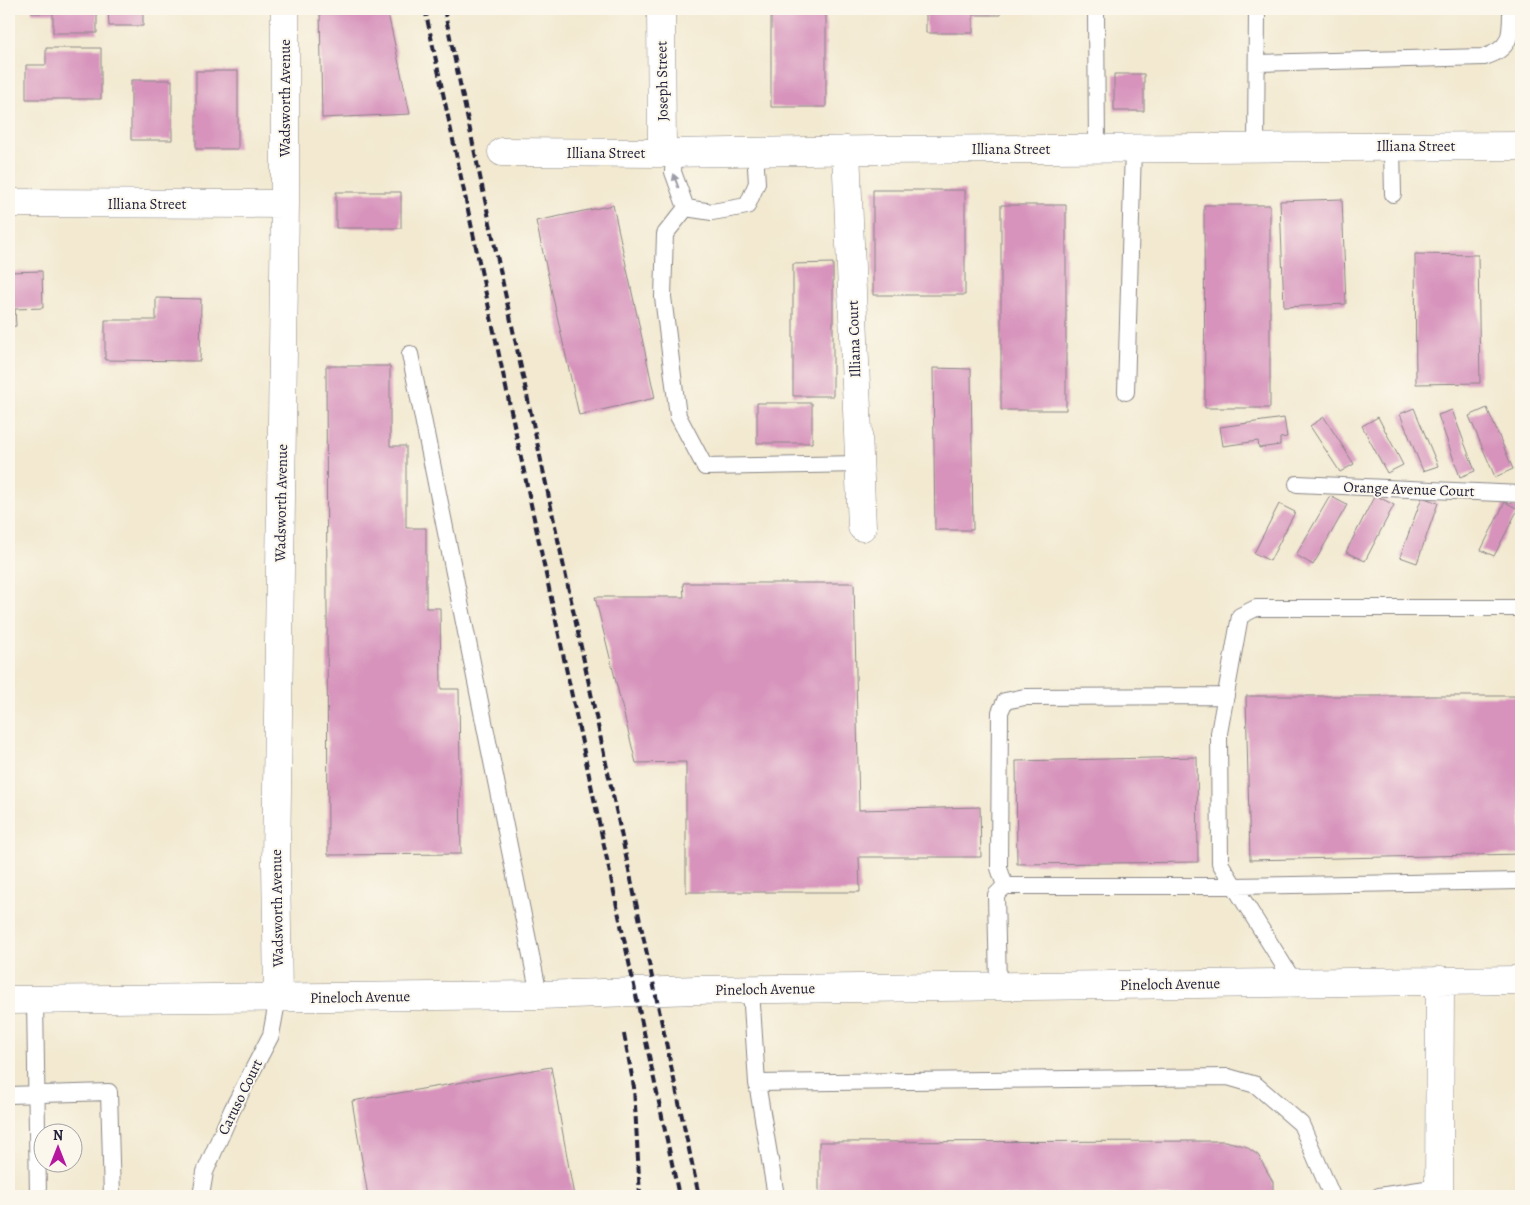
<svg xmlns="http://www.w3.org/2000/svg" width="1530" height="1205" font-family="Alegreya,serif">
<rect width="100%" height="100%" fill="#fbf7ec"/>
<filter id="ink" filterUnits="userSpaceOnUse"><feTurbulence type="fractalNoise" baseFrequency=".02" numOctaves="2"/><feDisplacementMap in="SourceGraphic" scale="10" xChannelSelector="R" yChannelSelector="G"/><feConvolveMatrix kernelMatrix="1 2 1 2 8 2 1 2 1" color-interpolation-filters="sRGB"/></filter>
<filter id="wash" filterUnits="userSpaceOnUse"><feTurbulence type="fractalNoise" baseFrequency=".0096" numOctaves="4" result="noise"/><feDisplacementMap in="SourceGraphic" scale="20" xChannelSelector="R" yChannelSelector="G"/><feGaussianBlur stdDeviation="1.12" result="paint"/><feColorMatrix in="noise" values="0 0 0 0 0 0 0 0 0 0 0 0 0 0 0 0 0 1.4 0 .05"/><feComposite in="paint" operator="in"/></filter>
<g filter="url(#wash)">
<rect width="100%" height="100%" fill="#f2e9d0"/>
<g id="blocks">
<path fill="#d793bc" d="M32,9H97V33H53V13H32Z
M108,9H143V26H109Z
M320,9H387L410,114L322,118Z
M771,9H826V107H771Z
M904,9H1000V15H973V33H926V13H904Z
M46,48H101V99H26V65H46Z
M196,71H238V149H196Z
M1114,74H1144V111H1114Z
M131,80H172V140H131Z
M873,190H965V295H873Z
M336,192H401V228H336Z
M1342,199L1346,304L1284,307L1280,201Z
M613,205L655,398L579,415L536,221Z
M1001,205H1066V410H1001Z
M1204,205H1270V408H1205Z
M1415,254L1478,255L1480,383L1416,384Z
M833,263V396H793V264Z
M42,271L43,308L15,309L16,326L9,327V272Z
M156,298L201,299L200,361L105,360V320H156Z
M326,366H390V446H406V528H426V608H440L441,689H459L461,854L328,855Z
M933,368L971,369L973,530H935Z
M757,403H812V443H757Z
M1414,408L1438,466L1423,471L1400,414Z
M1487,408L1513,469L1495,477L1469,416Z
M1452,410L1475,471L1460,477L1438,415Z
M1324,417L1354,464L1340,472L1310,426Z
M1378,417L1403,465L1387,473L1362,426Z
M1284,418L1287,437L1280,438V445L1259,448L1258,441L1223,446L1220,427Z
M1375,495L1394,505L1365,561L1346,552Z
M1330,496L1347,505L1313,565L1296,555Z
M1422,497L1438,503L1417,563L1400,557Z
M1505,502L1518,509L1494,556L1481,550Z
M1279,504L1295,512L1270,561L1254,553Z
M683,583H854L859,810L980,807L981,857H859L860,892H686V762L636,763L595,597H684Z
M1246,696H1521V854L1250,860Z
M1197,757L1198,862L1017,864L1016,761Z
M551,1067L574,1196H368L352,1101Z
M1225,1141L1245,1146L1258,1155L1273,1182V1196H819V1142Z"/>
</g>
</g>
<g filter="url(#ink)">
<use href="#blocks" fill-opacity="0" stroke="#8a8686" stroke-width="1"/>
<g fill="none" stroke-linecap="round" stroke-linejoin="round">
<g stroke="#8a8686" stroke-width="18">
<path id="lane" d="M1096,9L1097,148
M1257,63L1484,57C1512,49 1511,34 1511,9
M1256,147L1257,9
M1392,147L1393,194
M674,153L673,172L686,208
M686,208L665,234L663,297L678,416L705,467L859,464
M686,208L712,212L747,206L757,183L755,152
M410,354L539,995
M1126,392L1133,148
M1297,484L1521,494
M1005,886L999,868L1000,712L1005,701L1025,697L1226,696
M1294,982L1220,863L1219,733L1240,616L1256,608H1521
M998,986L996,895L1005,886H1234L1521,881
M751,990L757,1083L776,1196
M35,1000L38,1196
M757,1083L1228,1077L1256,1085L1301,1124L1332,1196
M9,1095L109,1092L112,1196
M201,1196L205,1172L232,1110L271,1035L278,997
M1379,1196L1439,1187"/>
</g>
<g stroke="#8a8686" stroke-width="29">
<path id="street" d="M661,9L662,153
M846,150L862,527
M502,152L662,153L876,150L1521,146
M9,203L285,204
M278,997L276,863L285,204V9
M9,1000L539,995L697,990L1521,980
M1439,1196L1440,980"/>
</g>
<use href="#lane" stroke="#fff" stroke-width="16"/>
<use href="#street" stroke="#fff" stroke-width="28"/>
<path stroke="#22223b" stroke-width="4" stroke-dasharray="8 4" stroke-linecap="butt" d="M425,9L679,1196
M444,9L699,1196
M624,1034L634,1087L640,1196"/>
</g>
<defs><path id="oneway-solid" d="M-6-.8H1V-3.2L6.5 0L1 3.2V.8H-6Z" transform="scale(1.25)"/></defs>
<use fill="#9c9ca7" href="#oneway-solid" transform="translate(676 181) rotate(-110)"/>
</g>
<g text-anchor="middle" stroke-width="4" stroke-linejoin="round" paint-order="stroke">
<g font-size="15" fill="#22223b" stroke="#fbf7ec">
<text transform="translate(662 81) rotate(-91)" y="5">Joseph Street</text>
<text transform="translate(285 98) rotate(-90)" y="5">Wadsworth Avenue</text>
<text x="1416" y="151">Illiana Street</text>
<text x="1011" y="154">Illiana Street</text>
<text x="606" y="158">Illiana Street</text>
<text x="147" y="209">Illiana Street</text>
<text transform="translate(854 339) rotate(-92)" y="5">Illiana Court</text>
<text transform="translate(1409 489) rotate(2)" y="5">Orange Avenue Court</text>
<text transform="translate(281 503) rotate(-89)" y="5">Wadsworth Avenue</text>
<text transform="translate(277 908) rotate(-91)" y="5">Wadsworth Avenue</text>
<text transform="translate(1170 984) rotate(-1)" y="5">Pineloch Avenue</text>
<text transform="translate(765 989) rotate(-1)" y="5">Pineloch Avenue</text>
<text transform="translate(360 997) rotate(-1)" y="5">Pineloch Avenue</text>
<text transform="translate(240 1097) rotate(-64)" y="5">Caruso Court</text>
</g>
</g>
<rect width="1530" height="1205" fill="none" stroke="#fbf7ec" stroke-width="30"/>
<g transform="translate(58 1148)"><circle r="24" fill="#fbf7ec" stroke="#a4a2a5"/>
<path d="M0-4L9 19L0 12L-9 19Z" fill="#b5179e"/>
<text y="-8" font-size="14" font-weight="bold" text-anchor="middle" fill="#22223b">N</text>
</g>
</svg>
